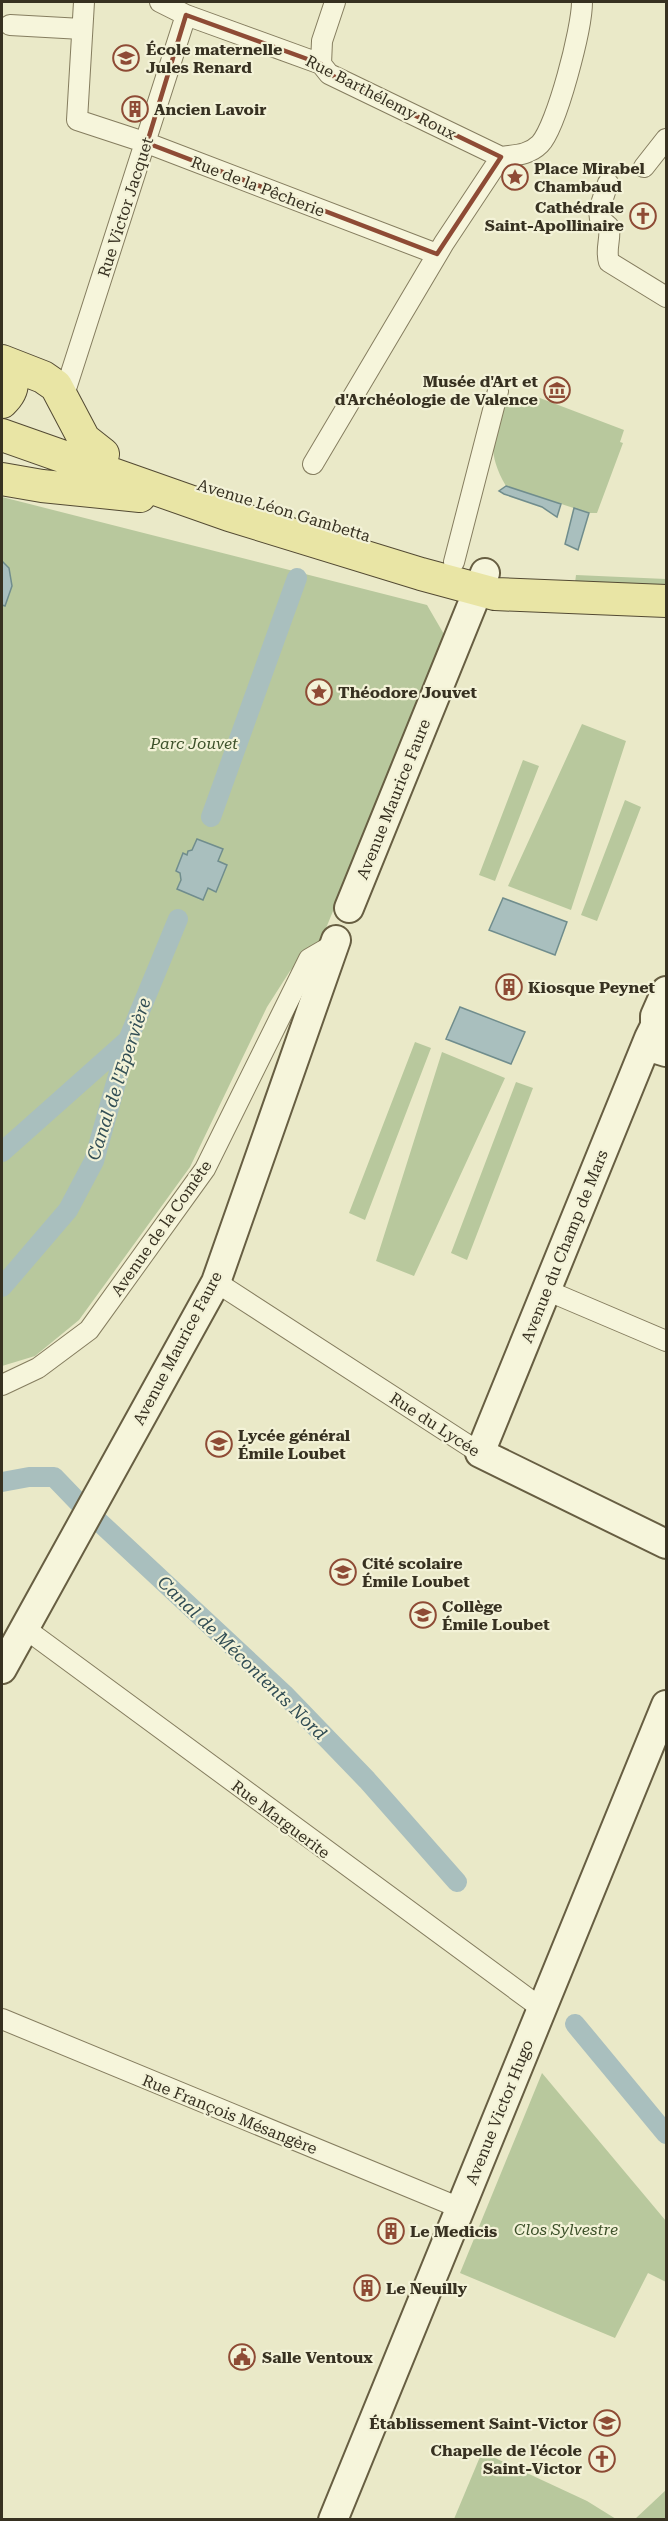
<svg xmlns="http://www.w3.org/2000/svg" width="668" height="2521" font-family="'Roboto Serif',serif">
<rect width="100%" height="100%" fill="#eae9c8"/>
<path fill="#b8c89d" d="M505,395L529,404L532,395L624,430L620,442L623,443L597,513H589L506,486C485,450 493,433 505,395Z
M2,497L427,605L445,636L320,943L290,971L267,1007L190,1167L79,1320L35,1356L2,1366Z
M576,575L666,579V586L575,583Z
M582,724L626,741L571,910L508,886Z
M523,760L539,766L495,881L479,875Z
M625,800L641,807L597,921L581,915Z
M415,1042L431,1048L365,1220L349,1213Z
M442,1052L505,1078L414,1276L376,1261Z
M516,1082L533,1088L467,1260L451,1253Z
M542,2073L666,2221V2282L648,2273L615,2338L460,2273Z
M482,2452L587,2501L616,2519H454Z
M666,2490V2519H635Z"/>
<path fill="#a9bfbe" stroke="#708d8d" stroke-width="1.5" d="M506,486L561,504L557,517L542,507L504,494L499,491Z
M574,508L589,513L578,550L565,544Z
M2,561L9,568L12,586L5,606L2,605Z
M197,839L223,849L218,861L227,865L216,892L208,888L203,900L177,889L181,880L180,873L176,871L183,853L187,855L188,851L192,850Z
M503,898L567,922L555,955L489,930Z
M460,1007L525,1032L511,1064L446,1039Z"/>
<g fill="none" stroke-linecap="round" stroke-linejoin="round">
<path stroke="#a9bfbe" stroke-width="20" d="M211,817L297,578
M2,1152L128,1040
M2,1287L68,1210L94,1161L128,1040L178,919
M2,1482L29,1477H54L80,1504
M95,1518L284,1694L367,1780L457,1882
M575,2024L666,2134"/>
<g stroke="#857d5f" stroke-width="22">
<path id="street" d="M84,2L77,120L147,143L437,254
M160,2L186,15L321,64L329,74L501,157
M10,25L82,29
M321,64L322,41L335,2
M501,157C516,155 529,155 540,144C557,126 582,28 582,2
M644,167L666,139
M608,183L599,210L600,219L609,227C611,240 605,249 609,262L666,297
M63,398L186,15
M313,464L444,243L501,157
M454,562L498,391
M216,1282L480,1453
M546,1290L666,1341
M2,1385L38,1368L89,1330L205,1169L309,959L333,945
M23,1627L541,2008
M2,2019L460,2208"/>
</g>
<g stroke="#675e42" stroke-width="32">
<path id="secondary" d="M349,908L485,573
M666,1024L655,1026L649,1038L653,1048L666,1052
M655,1026V1016L666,991
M649,1038L480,1453L666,1544
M2,1669L216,1282L336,940
M333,2520L666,1705"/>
</g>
<g stroke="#534a33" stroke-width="34">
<path id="primary" d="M2,361L43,377L56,386L84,439L103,454
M2,362C13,377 17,388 2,402
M2,435L229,515L421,574L495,594L666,601
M2,479L42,486L140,496"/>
</g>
<use href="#street" stroke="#f6f5db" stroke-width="20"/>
<use href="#secondary" stroke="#f6f5db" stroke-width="28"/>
<use href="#primary" stroke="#e9e5a5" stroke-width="32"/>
</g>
<path fill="none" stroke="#8e4b35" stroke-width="4.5" stroke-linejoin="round" d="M186,15L321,64L329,74L501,157L437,254L147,143Z"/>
<defs>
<g id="school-ring" transform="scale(1.35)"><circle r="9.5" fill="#f3f2d7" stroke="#8e4b35" stroke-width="1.5"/><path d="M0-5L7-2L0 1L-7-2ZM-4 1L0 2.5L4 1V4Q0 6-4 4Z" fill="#8e4b35"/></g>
<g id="building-ring" transform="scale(1.35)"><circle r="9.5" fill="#f3f2d7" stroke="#8e4b35" stroke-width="1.5"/><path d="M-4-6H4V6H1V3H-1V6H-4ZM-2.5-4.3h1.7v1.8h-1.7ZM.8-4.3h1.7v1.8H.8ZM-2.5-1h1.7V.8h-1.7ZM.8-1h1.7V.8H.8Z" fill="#8e4b35"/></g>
<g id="sight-ring" transform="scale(1.35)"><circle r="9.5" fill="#f3f2d7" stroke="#8e4b35" stroke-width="1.5"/><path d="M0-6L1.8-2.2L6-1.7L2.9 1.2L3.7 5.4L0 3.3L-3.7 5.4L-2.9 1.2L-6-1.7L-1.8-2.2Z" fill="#8e4b35"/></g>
<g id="church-ring" transform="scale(1.35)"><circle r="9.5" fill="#f3f2d7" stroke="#8e4b35" stroke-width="1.5"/><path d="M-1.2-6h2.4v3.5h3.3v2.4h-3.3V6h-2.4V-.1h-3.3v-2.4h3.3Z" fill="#8e4b35"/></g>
<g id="museum-ring" transform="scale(1.35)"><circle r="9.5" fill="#f3f2d7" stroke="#8e4b35" stroke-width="1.5"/><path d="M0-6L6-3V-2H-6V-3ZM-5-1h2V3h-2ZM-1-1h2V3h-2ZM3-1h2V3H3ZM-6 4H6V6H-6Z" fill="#8e4b35"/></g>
<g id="civic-ring" transform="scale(1.35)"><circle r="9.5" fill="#f3f2d7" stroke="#8e4b35" stroke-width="1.5"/><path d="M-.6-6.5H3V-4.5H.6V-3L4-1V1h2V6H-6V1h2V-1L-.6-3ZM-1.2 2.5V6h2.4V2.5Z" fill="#8e4b35"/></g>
</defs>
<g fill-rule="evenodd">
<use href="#school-ring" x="126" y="58"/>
<use href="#building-ring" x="135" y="109"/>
<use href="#sight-ring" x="515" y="177"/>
<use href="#church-ring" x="643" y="216"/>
<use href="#museum-ring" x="557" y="390"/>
<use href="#sight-ring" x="319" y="692"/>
<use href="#building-ring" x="509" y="987"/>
<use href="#school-ring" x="219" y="1444"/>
<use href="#school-ring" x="343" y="1572"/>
<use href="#school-ring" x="423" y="1615"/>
<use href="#building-ring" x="391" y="2231"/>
<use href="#building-ring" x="367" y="2288"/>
<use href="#civic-ring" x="242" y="2357"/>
<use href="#school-ring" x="607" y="2423"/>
<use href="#church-ring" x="602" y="2459"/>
</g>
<g text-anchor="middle" stroke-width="4.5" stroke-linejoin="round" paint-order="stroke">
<g font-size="16" font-weight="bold" fill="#373121" stroke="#f3f2d7" text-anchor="start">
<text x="146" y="55">École maternelle<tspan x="146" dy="18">Jules Renard</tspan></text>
<text x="154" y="115">Ancien Lavoir</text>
<text x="534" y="174">Place Mirabel<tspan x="534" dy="18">Chambaud</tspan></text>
<text x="624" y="213" text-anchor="end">Cathédrale<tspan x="624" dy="18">Saint-Apollinaire</tspan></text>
<text x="538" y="387" text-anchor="end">Musée d'Art et<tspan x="538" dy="18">d'Archéologie de Valence</tspan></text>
<text x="338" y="698">Théodore Jouvet</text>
<text x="528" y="993">Kiosque Peynet</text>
<text x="238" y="1441">Lycée général<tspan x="238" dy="18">Émile Loubet</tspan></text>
<text x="362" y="1569">Cité scolaire<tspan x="362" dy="18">Émile Loubet</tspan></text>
<text x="442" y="1612">Collège<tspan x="442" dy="18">Émile Loubet</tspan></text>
<text x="410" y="2237">Le Medicis</text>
<text x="386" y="2294">Le Neuilly</text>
<text x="262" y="2363">Salle Ventoux</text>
<text x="588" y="2429" text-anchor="end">Établissement Saint-Victor</text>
<text x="582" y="2456" text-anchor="end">Chapelle de l'école<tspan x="582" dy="18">Saint-Victor</tspan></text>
</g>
<g font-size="16" fill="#373121" stroke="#f3f2d7">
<text transform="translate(381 97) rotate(27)" y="6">Rue Barthélemy Roux</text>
<text transform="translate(258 186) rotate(21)" y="6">Rue de la Pêcherie</text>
<text transform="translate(125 207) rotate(-72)" y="6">Rue Victor Jacquet</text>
<text transform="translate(284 510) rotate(17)" y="6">Avenue Léon Gambetta</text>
<text transform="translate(393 799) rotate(-68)" y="6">Avenue Maurice Faure</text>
<text transform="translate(161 1228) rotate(-55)" y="6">Avenue de la Comète</text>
<text transform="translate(564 1246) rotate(-68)" y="6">Avenue du Champ de Mars</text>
<text transform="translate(177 1348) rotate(-62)" y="6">Avenue Maurice Faure</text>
<text transform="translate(435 1424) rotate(33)" y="6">Rue du Lycée</text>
<text transform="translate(281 1819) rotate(37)" y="6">Rue Marguerite</text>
<text transform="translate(499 2112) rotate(-68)" y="6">Avenue Victor Hugo</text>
<text transform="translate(230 2114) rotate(22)" y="6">Rue François Mésangère</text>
</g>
<g font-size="16" font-style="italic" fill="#3d512a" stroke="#f3f2d7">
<text x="194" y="749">Parc Jouvet</text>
<text x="566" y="2235">Clos Sylvestre</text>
</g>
<g font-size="18" font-style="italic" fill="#324e55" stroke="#f3f2d7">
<text transform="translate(119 1079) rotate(-72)" y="6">Canal de l'Epervière</text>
<text transform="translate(242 1658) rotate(44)" y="6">Canal de Mécontents Nord</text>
</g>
</g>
<rect width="668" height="2521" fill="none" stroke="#373121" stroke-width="6"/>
</svg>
